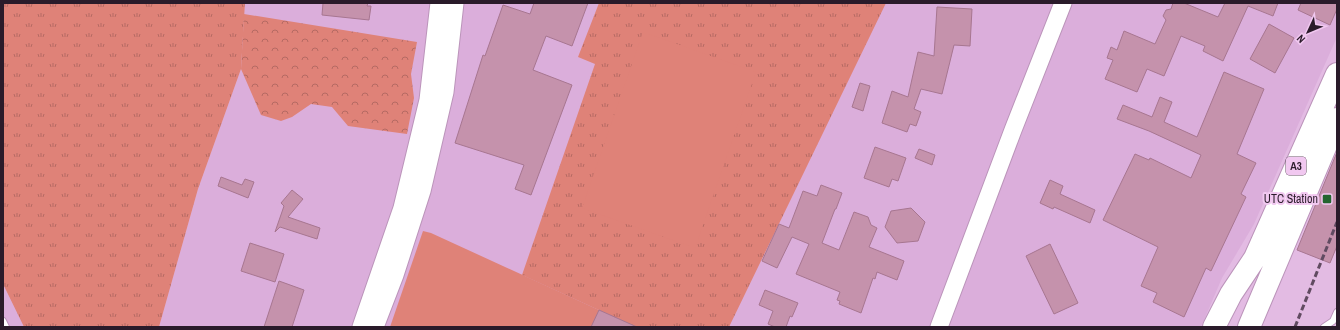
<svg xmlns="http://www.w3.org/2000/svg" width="1340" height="330" font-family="'Archivo Narrow',sans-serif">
<defs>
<pattern id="grass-tufts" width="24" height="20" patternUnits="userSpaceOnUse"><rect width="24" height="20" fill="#df8278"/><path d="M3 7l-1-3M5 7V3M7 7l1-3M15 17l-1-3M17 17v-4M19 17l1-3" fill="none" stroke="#b56a63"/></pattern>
<pattern id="forest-crowns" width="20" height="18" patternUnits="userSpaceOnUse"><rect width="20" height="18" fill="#df8278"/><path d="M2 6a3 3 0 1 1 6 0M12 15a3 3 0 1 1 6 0" fill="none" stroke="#b56a63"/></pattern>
</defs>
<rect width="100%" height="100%" fill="#e3bbe3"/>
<path fill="#dbaedb" d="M245,3H1337V37L1254,224L1222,278L1201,327H159L198,189L241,69Z
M3,284L24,327H3Z"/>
<path fill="url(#grass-tufts)" d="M3,3H245L241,69L198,189L159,327H24L3,284Z
M599,3H886L729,327H636L522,275L595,64L578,57Z"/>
<path fill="url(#forest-crowns)" d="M244,14L417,42L411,74L414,98L407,134L348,126L332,107L311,104L292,117L281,121L261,115L241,69Z"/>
<path fill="#df8278" d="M643,32L756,72L695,248L582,208Z
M423,231L431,233L636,327H390Z"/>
<path fill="#c592ac" stroke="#a77690" d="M323,3H368L367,6H371L369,20L322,15Z
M534,3H588L572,46L546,36L533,70L572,85L531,195L515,189L524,165L455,143L483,55L485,56L503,5L530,14Z
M1173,3H1184L1218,17L1225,3H1278L1273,16L1248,6L1223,61L1203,51L1205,46L1181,36L1164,76L1147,69L1137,92L1105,79L1113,60L1107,58L1111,47L1117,50L1124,31L1155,44L1166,20L1163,16L1166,10L1171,9Z
M1301,3H1337V9L1330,25L1298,10Z
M937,7L972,9L970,46L954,45L942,94L921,89L914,109L921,112L916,126L910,124L907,132L882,123L892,91L908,97L918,52L934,56Z
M1269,24L1294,38L1275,73L1250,59Z
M1224,72L1264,89L1237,154L1256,163L1241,194L1246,197L1211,271L1206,268L1184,317L1153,302L1157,293L1141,286L1158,247L1103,220L1135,154L1149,160L1150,158L1191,178L1201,155L1149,131L1117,119L1123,105L1152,117L1160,97L1172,102L1164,122L1197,137Z
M860,83L870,86L863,111L852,107Z
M875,147L906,158L898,181L892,179L889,187L864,178Z
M919,149L935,155L932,165L915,158Z
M1337,152V246L1330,263L1297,250Z
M221,177L242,185L245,179L254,182L248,198L218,186Z
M1050,180L1063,186L1060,194L1095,210L1090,223L1054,207L1053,209L1040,203Z
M821,185L842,193L836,209H835L822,243L839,250L854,212L868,217L871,225L877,228L869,247L904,261L897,280L877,272L875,279L873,278L861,313L839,304L840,301L837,300L840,292L796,274L809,244L792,237L777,268L762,261L779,224L789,228L803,191L817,196Z
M292,190L303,199L288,217L320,228L317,239L280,227L275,232L284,206L281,203Z
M911,208L925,222L918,241L897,243L885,227L891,211Z
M250,243L284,254L275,282L241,271Z
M1050,244L1078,303L1054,314L1026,256Z
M279,281L304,290L292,327H264Z
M765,290L798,303L792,317L790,316L786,327H775L768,324L773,311L759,305Z
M599,310L637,327H591Z"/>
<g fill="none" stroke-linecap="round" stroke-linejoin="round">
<g stroke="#bb94ba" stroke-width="8">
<path id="lane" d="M3,321L6,327
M1324,327L1333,321L1337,312"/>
</g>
<g stroke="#bb94ba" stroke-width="19">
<path id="secondary" d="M361,327L402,208L428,100L439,3
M375,327L395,275L422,191L445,92L455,3
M939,327L1013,130L1063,3"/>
</g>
<g stroke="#bb94ba" stroke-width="24">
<path id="highway" d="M1214,327L1231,294L1255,258L1337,74
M1249,327L1337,119"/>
</g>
<use href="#lane" stroke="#fff" stroke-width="6"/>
<use href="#secondary" stroke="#fff" stroke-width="17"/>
<use href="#highway" stroke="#fff" stroke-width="22"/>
<path stroke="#614b61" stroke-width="3" stroke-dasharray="6 3" stroke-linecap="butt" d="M1295,327L1337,222"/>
</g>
<rect fill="#24652f" stroke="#f1c8f0" stroke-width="1.5" x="1322" y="194" width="10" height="10" rx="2"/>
<g text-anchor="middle" stroke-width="4" stroke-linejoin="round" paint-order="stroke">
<rect fill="#f1c8f0" stroke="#664f65" stroke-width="1" x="1286" y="157" width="20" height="18" rx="3"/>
<g font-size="11" font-weight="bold" fill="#2a1b2a">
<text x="1296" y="170">A3</text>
</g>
<g font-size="12" fill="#2a1b2a" stroke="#f1c8f0" text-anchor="end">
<text x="1318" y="203">UTC Station</text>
</g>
</g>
<rect width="1340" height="330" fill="none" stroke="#2a1b2a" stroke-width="8"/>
<g transform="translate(1308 32) rotate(226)" stroke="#f1c8f0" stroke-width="3" paint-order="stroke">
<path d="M0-3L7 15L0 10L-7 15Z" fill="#2a1b2a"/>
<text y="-6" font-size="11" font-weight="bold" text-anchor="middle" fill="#2a1b2a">N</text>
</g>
</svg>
